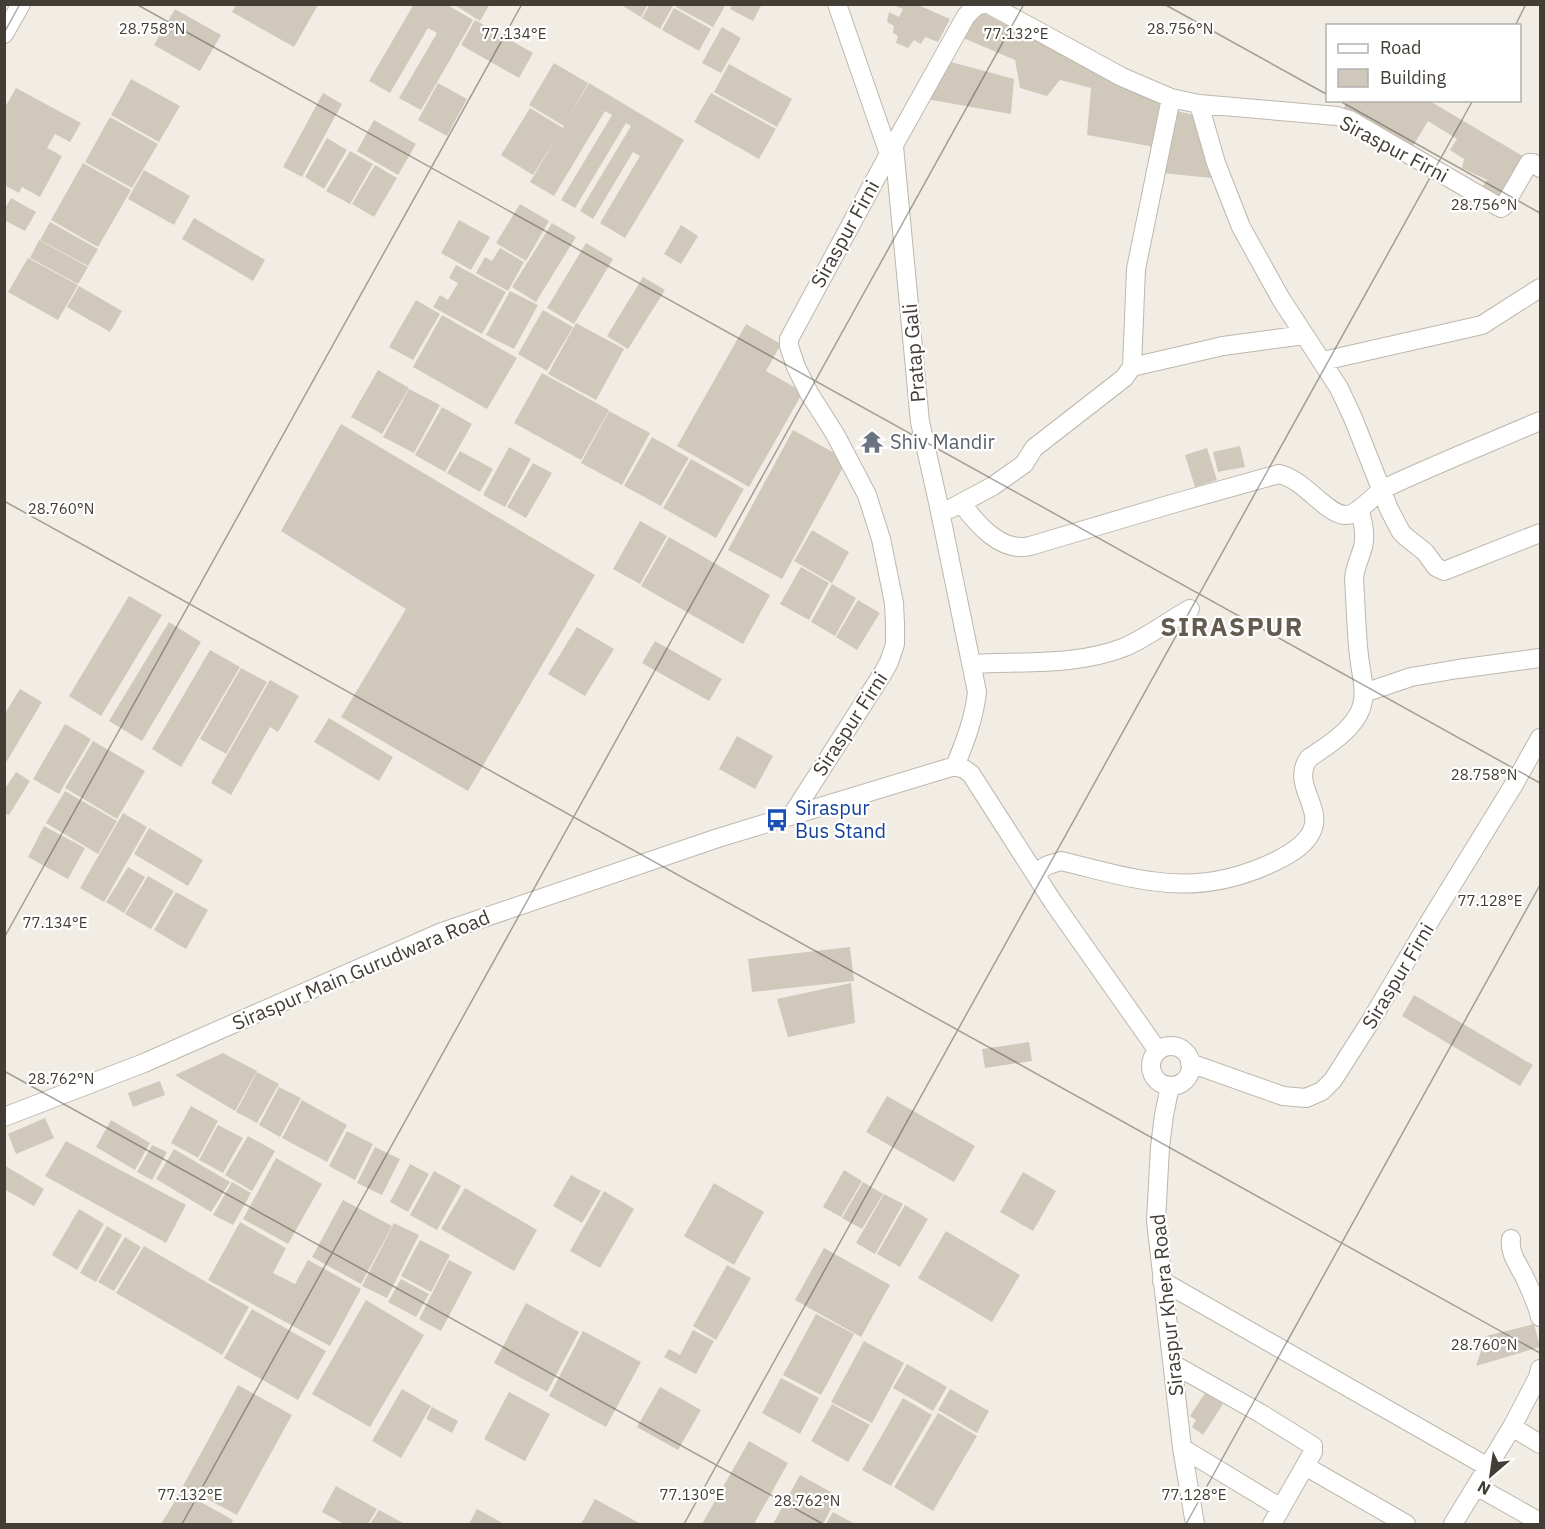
<svg xmlns="http://www.w3.org/2000/svg" width="1545" height="1529" font-family="'IBM Plex Sans',sans-serif">
<rect width="100%" height="100%" fill="#f1ede5"/>
<path fill="#d1c8bc" d="M414,4H446L473,20L421,110L399,98L437,33L428,28L390,93L369,81Z
M453,4H490L480,21Z
M624,4H648L641,17L623,6Z
M650,4H674L660,29L642,18Z
M677,4H726L713,27L676,7Z
M732,4H762L753,21L730,9Z
M236,5H318L294,47L232,12Z
M893,5H918L950,19L938,42L925,37L921,44L914,40L908,48L896,43L898,36L893,33L894,26L887,22L889,12L899,17L903,9Z
M674,8L711,29L699,51L662,30Z
M175,9L221,35L200,71L154,45Z
M979,11L1069,58L1164,105L1155,147L1087,135L1091,88L1060,80L1047,96L1020,88L1015,60L961,37Z
M475,20L533,53L519,78L461,45Z
M722,27L741,38L721,73L702,63Z
M951,62L1014,79L1011,114L926,99Z
M554,63L588,83L569,117L589,83L684,140L625,238L600,223L640,156L633,152L593,219L580,211L631,126L626,123L575,208L561,200L612,115L605,111L554,196L530,182L558,135L533,175L501,155L530,108L563,128L564,126L529,105Z
M729,64L792,99L777,127L714,92Z
M131,79L180,106L159,142L111,115Z
M438,83L467,99L447,136L418,120Z
M16,88L81,123L70,142L55,134L47,148L62,156L40,197L22,187L19,193L4,185V109Z
M323,93L342,104L302,177L283,167Z
M711,93L776,129L759,159L694,122Z
M1348,100H1428L1526,158L1499,204L1479,192L1487,180L1462,168L1464,159L1450,150L1457,139L1428,121L1410,151L1342,111Z
M1172,110L1199,116L1212,178L1161,173Z
M110,117L158,144L132,188L85,162Z
M374,120L416,144L398,175L357,151Z
M327,138L347,150L324,189L305,177Z
M350,151L373,164L350,204L326,191Z
M83,163L131,190L98,247L51,220Z
M375,165L397,178L374,217L352,204Z
M144,170L190,196L174,225L128,199Z
M11,198L36,212L25,231L4,220V210Z
M520,204L549,221L526,261L496,243Z
M194,218L265,260L253,281L182,239Z
M459,220L490,237L471,270L441,253Z
M50,222L98,249L88,266L40,240Z
M552,223L576,237L536,302L512,287Z
M681,225L698,236L681,264L664,254Z
M39,240L88,267L78,284L30,258Z
M586,243L613,259L574,324L547,308Z
M500,248L524,262L508,291L476,273L485,257L492,261Z
M28,258L78,285L58,320L8,292Z
M456,265L506,292L482,334L433,307L440,295L448,300L458,283L449,278Z
M643,277L665,290L628,349L607,336Z
M79,286L122,311L110,332L67,307Z
M510,291L538,305L514,349L486,335Z
M416,300L440,314L413,360L389,347Z
M543,310L573,327L547,371L518,354Z
M442,315L517,358L487,409L413,367Z
M576,323L624,349L596,400L548,374Z
M746,324L781,344L766,371L803,392L749,487L677,446Z
M378,370L409,388L382,434L351,417Z
M542,373L609,410L581,460L514,423Z
M409,389L440,405L414,453L383,437Z
M442,407L472,424L445,472L415,455Z
M609,411L650,433L622,485L581,463Z
M341,424L595,575L468,791L341,717L406,609L281,531Z
M793,430L847,460L782,579L728,550Z
M652,437L689,458L661,506L624,486Z
M1240,446L1245,467L1218,472L1213,452Z
M509,447L531,459L505,507L483,495Z
M1207,448L1217,480L1195,487L1185,455Z
M460,451L493,469L480,492L447,473Z
M691,459L744,489L716,538L663,508Z
M533,463L552,473L526,518L507,507Z
M640,521L667,536L640,584L613,569Z
M812,530L849,552L832,583L794,561Z
M669,537L770,595L743,644L641,586Z
M801,567L829,583L809,620L780,604Z
M832,584L856,598L835,636L811,622Z
M129,596L162,615L101,716L69,696Z
M858,600L880,613L857,650L836,637Z
M169,622L201,642L142,741L109,721Z
M577,627L614,649L585,696L548,674Z
M655,641L722,679L709,701L642,663Z
M210,650L240,667L181,767L152,749Z
M241,668L267,682L226,754L200,739Z
M270,680L299,696L278,732L270,727L231,795L211,783Z
M20,689L42,702L4,766V715Z
M329,718L393,757L379,781L314,742Z
M65,724L91,739L59,794L33,779Z
M737,736L773,756L755,789L719,769Z
M93,741L145,771L117,819L65,788Z
M16,772L30,781L9,815L4,813V790Z
M65,791L117,821L98,854L46,823Z
M123,813L147,827L104,902L80,888Z
M44,826L85,848L68,879L28,857Z
M149,828L203,860L188,886L134,854Z
M128,867L145,877L124,913L106,902Z
M148,876L174,891L151,929L125,914Z
M176,892L208,910L186,949L154,930Z
M850,947L854,981L752,992L748,959Z
M851,983L855,1023L788,1037L777,999Z
M1414,995L1533,1065L1520,1086L1402,1016Z
M1029,1042L1032,1061L985,1068L982,1049Z
M223,1053L257,1071L235,1111L175,1075Z
M257,1072L279,1084L257,1123L236,1112Z
M160,1081L165,1095L133,1107L128,1093Z
M279,1087L301,1098L280,1137L259,1125Z
M887,1096L975,1146L954,1182L866,1132Z
M302,1100L347,1125L327,1162L282,1138Z
M191,1106L218,1121L198,1158L171,1143Z
M45,1118L54,1138L16,1154L8,1134Z
M111,1120L150,1143L135,1170L96,1147Z
M218,1125L243,1138L223,1173L199,1160Z
M347,1131L373,1144L355,1180L329,1166Z
M248,1136L275,1151L252,1191L225,1175Z
M66,1141L186,1205L166,1243L45,1176Z
M152,1145L167,1152L152,1180L137,1172Z
M375,1147L400,1159L382,1195L357,1183Z
M174,1149L230,1182L211,1212L156,1179Z
M276,1158L322,1184L288,1244L243,1219Z
M410,1164L429,1174L408,1212L390,1202Z
M4,1165L44,1189L34,1206L4,1189Z
M844,1170L862,1181L841,1217L823,1207Z
M434,1171L461,1186L437,1230L410,1215Z
M1023,1172L1056,1191L1033,1231L1000,1212Z
M571,1175L601,1191L582,1223L553,1206Z
M232,1182L251,1193L233,1225L213,1215Z
M863,1182L883,1194L862,1229L842,1218Z
M714,1183L764,1212L734,1265L684,1236Z
M465,1188L537,1230L514,1271L441,1229Z
M604,1191L634,1209L600,1268L570,1251Z
M884,1194L903,1204L875,1254L856,1243Z
M343,1200L392,1226L361,1284L312,1257Z
M905,1205L928,1219L900,1267L877,1254Z
M79,1209L104,1224L77,1270L52,1255Z
M240,1222L286,1248L273,1273L295,1284L308,1260L361,1289L330,1346L208,1280Z
M394,1223L419,1235L387,1298L362,1286Z
M107,1226L122,1235L96,1282L80,1273Z
M946,1231L1020,1275L992,1322L918,1278Z
M125,1237L141,1247L114,1291L98,1282Z
M420,1240L450,1255L431,1292L401,1276Z
M144,1246L249,1307L222,1355L116,1293Z
M824,1248L890,1285L861,1337L795,1300Z
M449,1260L472,1272L441,1331L419,1319Z
M727,1265L751,1278L716,1340L693,1326Z
M401,1279L429,1294L416,1317L388,1302Z
M366,1300L424,1335L370,1427L312,1394Z
M526,1303L579,1332L547,1392L494,1363Z
M252,1309L326,1351L298,1400L224,1358Z
M816,1314L854,1334L821,1395L783,1375Z
M1534,1324L1540,1347L1476,1366L1486,1336Z
M693,1330L714,1341L696,1374L664,1357L669,1349L680,1355Z
M583,1331L641,1362L606,1427L549,1396Z
M864,1341L904,1363L872,1423L831,1402Z
M907,1364L947,1387L933,1411L893,1388Z
M781,1378L819,1398L800,1434L762,1413Z
M238,1385L292,1415L237,1515L183,1486Z
M660,1387L701,1410L678,1450L637,1427Z
M402,1389L431,1406L401,1458L372,1441Z
M950,1389L989,1411L977,1433L938,1410Z
M509,1392L550,1414L525,1461L484,1439Z
M1205,1393L1223,1404L1203,1435L1192,1427L1196,1420L1190,1416Z
M903,1398L932,1415L891,1486L862,1470Z
M832,1404L870,1425L848,1462L811,1441Z
M432,1407L458,1421L452,1433L426,1419Z
M938,1413L977,1436L933,1511L894,1487Z
M749,1441L788,1463L754,1524H702Z
M800,1475L838,1496L823,1524H773Z
M336,1486L377,1509L368,1524H344L322,1512Z
M181,1491L233,1520L231,1524H161Z
M595,1499L641,1524H581Z
M477,1509L501,1522L499,1524H469Z
M379,1510L405,1524H370Z
M833,1512L855,1524H826Z"/>
<g fill="none" stroke-linecap="round" stroke-linejoin="round">
<g stroke="#beb7ac" stroke-width="20">
<path id="minor" d="M837,4L889,154
M987,4L992,6L1122,77L1171,98L1199,104L1303,113L1337,116L1350,120L1501,208L1504,206L1529,163H1533L1540,168
M4,34L21,4
M1199,104L1216,163L1241,227L1281,299L1339,388L1353,418L1389,509L1401,532L1406,537L1425,552L1436,567L1444,571L1540,533
M894,146L920,422L938,502L977,692C974,719 965,742 955,766
M1323,361L1482,325L1540,288
M1132,367L1223,346L1304,335
M961,503C977,524 1001,553 1030,546L1175,503L1279,474C1305,480 1324,512 1344,515C1357,517 1374,494 1385,488C1436,464 1489,443 1540,421
M950,509L993,486L1024,464L1034,448L1124,378L1132,367L1136,269L1171,98
M972,664C1023,661 1077,666 1125,647C1148,637 1168,621 1190,609
M1364,693L1411,677L1458,669L1540,658
M792,815L883,673L889,662L895,644V624L894,603L881,539L867,495L835,434L809,393L796,367L789,346V339L889,154L966,16C972,10 975,5 984,4
M1035,873L1048,865L1061,861C1091,868 1120,877 1151,881C1194,888 1237,880 1276,861C1290,854 1308,844 1313,828C1321,806 1291,782 1309,758C1327,746 1347,734 1358,715C1369,696 1361,676 1359,656C1356,631 1356,605 1354,580C1354,569 1360,558 1363,547C1366,534 1363,522 1359,509
M1151 1066a20 20 0 1 1 40 0a20 20 0 1 1-40 0Z
M1190,1063L1283,1096L1306,1098L1322,1091L1333,1080L1370,1022L1428,924L1513,786L1540,738
M1170,1086L1164,1115L1160,1147L1156,1221L1182,1448L1195,1524
M4,1117L144,1063L442,932L718,838L955,766L964,769L971,774L1053,902L1158,1051
M1511,1239C1509,1253 1518,1264 1524,1276C1530,1289 1537,1303 1540,1317
M1162,1281L1488,1467
M1173,1364L1260,1413L1313,1446V1452L1281,1508
M1512,1427L1540,1444
M1182,1448L1281,1508L1272,1524
M1305,1466L1406,1524
M1476,1486L1540,1522
M1453,1524L1512,1427L1538,1377L1540,1369"/>
</g>
<use href="#minor" stroke="#fff" stroke-width="18"/>
</g>
<path fill="none" stroke="#423d35" stroke-width="1.5" stroke-opacity="0.45" d="M136,4L1540,783M1164,4L1328,95M1515,26L1526,4M4,33L20,4M1338,100L1540,213M4,501L1540,1353M4,938L522,4M4,1071L823,1524M182,1524L1024,4M684,1524L1473,100M1186,1524L1540,885"/>
<defs>
<g id="temple-bare" transform="scale(1.8)"><path d="M0-6L5-2H3V0L6.5 2.5H4V6H1.5V3h-3V6H-4V2.5H-6.5L-3 0V-2H-5Z" fill="#6b7280" stroke="#fff" stroke-width="2.5" paint-order="stroke"/></g>
<g id="bus-bare" transform="scale(1.8)"><path d="M-5-6H5V4H4V6H2V4H-2V6H-4V4H-5ZM-3.5-4V0h7V-4ZM-3.5 1.2v1.5H-2V1.2ZM2 1.2v1.5H3.5V1.2Z" fill="#1a4fb4" stroke="#fff" stroke-width="2.5" paint-order="stroke"/></g>
</defs>
<g fill-rule="evenodd">
<use href="#temple-bare" x="872" y="442"/>
<use href="#bus-bare" x="777" y="820"/>
</g>
<g text-anchor="middle" stroke-width="4.5" stroke-linejoin="round" paint-order="stroke">
<g font-size="20" fill="#423d35" stroke="#fff">
<text transform="translate(1394 149) rotate(28)" y="7">Siraspur Firni</text>
<text transform="translate(845 234) rotate(-61)" y="7">Siraspur Firni</text>
<text transform="translate(914 353) rotate(-95)" y="7">Pratap Gali</text>
<text transform="translate(850 724) rotate(-57)" y="7">Siraspur Firni</text>
<text transform="translate(361 970) rotate(-23)" y="7">Siraspur Main Gurudwara Road</text>
<text transform="translate(1398 976) rotate(-59)" y="7">Siraspur Firni</text>
<text transform="translate(1167 1305) rotate(-96)" y="7">Siraspur Khera Road</text>
</g>
<g font-size="20" fill="#5b616d" stroke="#fff" text-anchor="start">
<text x="890" y="449">Shiv Mandir</text>
</g>
<g font-size="20" fill="#164399" stroke="#fff" text-anchor="start">
<text x="795" y="815">Siraspur<tspan x="795" dy="23">Bus Stand</tspan></text>
</g>
<g font-size="26" font-weight="bold" letter-spacing="1.5" fill="#645a4e" stroke="#fff">
<text x="1232" y="636">SIRASPUR</text>
</g>
</g>
<g font-size="15" text-anchor="middle" fill="#423d35" stroke="#fff" stroke-width="4.5" stroke-linejoin="round" paint-order="stroke">
<text x="152" y="34">28.758°N</text>
<text x="1180" y="34">28.756°N</text>
<text x="514" y="39">77.134°E</text>
<text x="1016" y="39">77.132°E</text>
<text x="1484" y="210">28.756°N</text>
<text x="61" y="514">28.760°N</text>
<text x="1484" y="780">28.758°N</text>
<text x="1490" y="906">77.128°E</text>
<text x="55" y="928">77.134°E</text>
<text x="61" y="1084">28.762°N</text>
<text x="1484" y="1350">28.760°N</text>
<text x="190" y="1500">77.132°E</text>
<text x="692" y="1500">77.130°E</text>
<text x="1194" y="1500">77.128°E</text>
<text x="807" y="1506">28.762°N</text>
</g>
<rect width="1545" height="1529" fill="none" stroke="#423d35" stroke-width="12"/>
<rect x="1326" y="24" width="195" height="78" fill="#ffffff" stroke="#b3b1ae" stroke-width="1.5"/>
<rect x="1338" y="44" width="30" height="9" fill="#ffffff" stroke="#b3b1ae" stroke-width="1.5"/>
<text x="1380" y="54" font-size="18" fill="#423d35">Road</text>
<rect x="1338" y="69" width="30" height="18" fill="#d1c8bc" stroke="#b3b1ae" stroke-width="1.5"/>
<text x="1380" y="84" font-size="18" fill="#423d35">Building</text>
<g transform="translate(1491 1475) rotate(209)" stroke="#ffffff" stroke-width="4.5" paint-order="stroke">
<path d="M0-4.5L10 22L0 15L-10 22Z" fill="#423d35"/>
<text y="-9" font-size="16" font-weight="bold" text-anchor="middle" fill="#423d35">N</text>
</g>
</svg>
